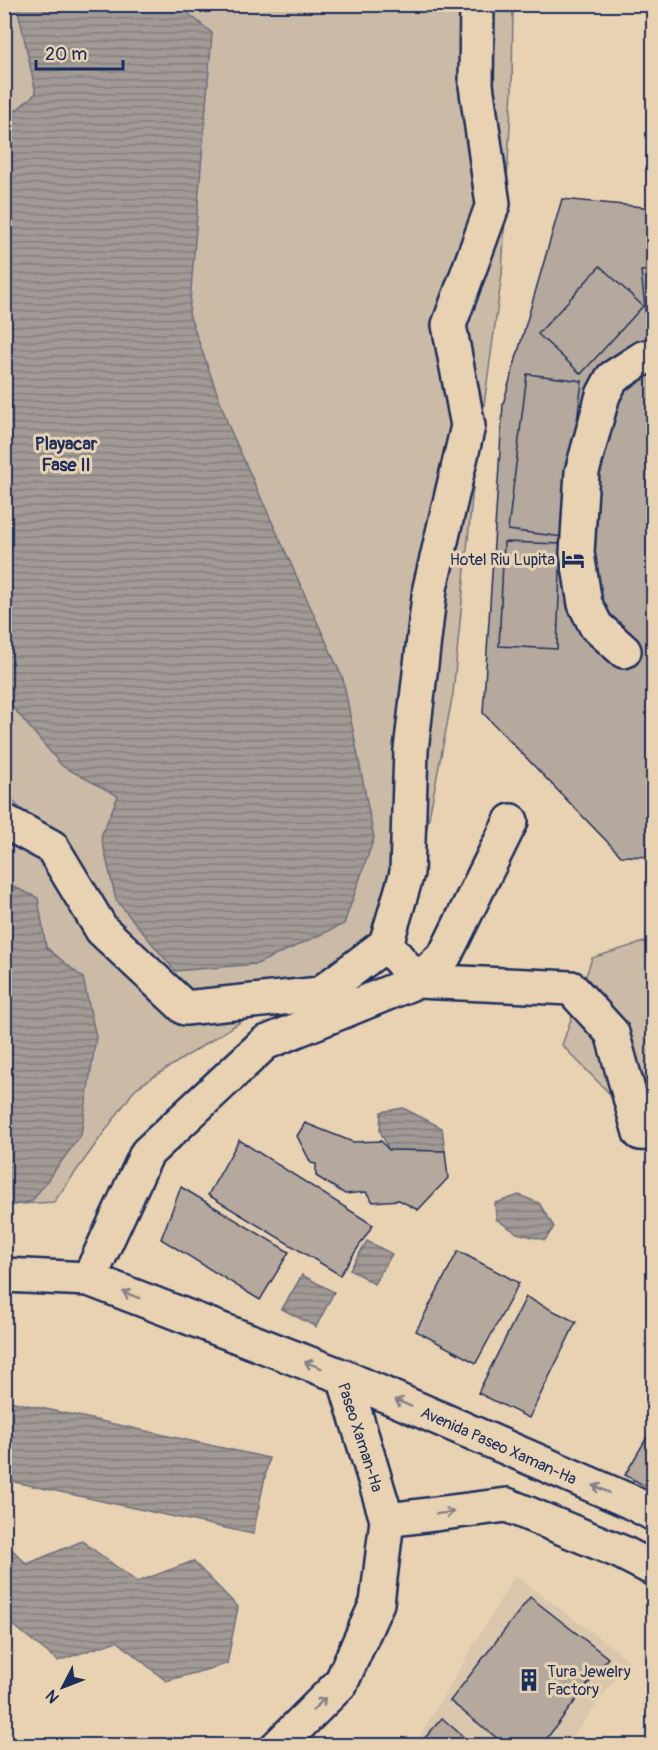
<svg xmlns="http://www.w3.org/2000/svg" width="658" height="1750" font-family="Pangolin,sans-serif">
<defs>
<pattern id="water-rules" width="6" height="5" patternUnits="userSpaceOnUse" patternTransform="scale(1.5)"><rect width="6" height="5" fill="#a19a95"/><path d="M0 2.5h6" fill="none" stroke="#827e7d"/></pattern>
</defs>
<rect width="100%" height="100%" fill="#e8d2b2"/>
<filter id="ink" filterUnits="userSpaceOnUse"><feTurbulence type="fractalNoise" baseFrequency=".0167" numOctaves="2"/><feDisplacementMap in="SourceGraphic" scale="12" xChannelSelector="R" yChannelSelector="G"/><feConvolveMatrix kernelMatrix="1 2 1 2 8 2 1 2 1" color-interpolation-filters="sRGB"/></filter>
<g filter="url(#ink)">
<path fill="#d9c6ac" d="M515,1575L629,1660L567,1745L410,1746L417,1741Z"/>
<path fill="#cabaa6" stroke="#727482" stroke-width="1.5" d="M5,5H513L512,89L502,274L474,477L453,694L418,874L365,964L248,1017L136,1088L54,1202L5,1205V845L33,821L4,792Z
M653,939V1138L562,1045L592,958Z"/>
<path fill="url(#water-rules)" stroke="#6b6f7f" stroke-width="1.5" d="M17,5H178L212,33L189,314L229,427L343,679L374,838L344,924L257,964L175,971L116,900L101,836L118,796L62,766L5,698V120L36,93Z
M8,884L38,898L46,947L83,978L96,1037L81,1135L32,1201L5,1207L4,887Z
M403,1108L442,1128L445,1151L389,1150L380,1131L381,1112Z
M519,1195L539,1203L554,1227L545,1240L517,1233L496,1219L495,1203Z
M367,1241L392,1254L374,1284L350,1269Z
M302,1275L334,1292L316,1327L282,1309Z
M5,1400L269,1458L253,1534L5,1480Z
M82,1541L137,1582L193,1561L238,1607L227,1664L166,1681L117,1641L58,1661L9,1622L5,1624V1543L27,1564Z"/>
<path fill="#b5a99d" stroke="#1b2f5e" stroke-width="1.5" d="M562,199L654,208V857L621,856L483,713L503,404Z
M600,266L643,306L581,374L538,334Z
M654,270V327L647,328L641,271Z
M527,374L582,381L563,537L508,530Z
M504,542L561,544L557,649L499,646Z
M305,1123L353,1142L381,1141L389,1150L445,1151L448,1178L418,1210L399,1200L373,1202L366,1192L345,1194L316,1176V1164L311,1163L297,1136Z
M239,1140L373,1225L340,1275L208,1195Z
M181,1187L289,1252L260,1300L161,1239Z
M458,1251L519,1283L476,1363L416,1331Z
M526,1297L576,1322L529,1418L478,1393Z
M654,1425V1491L625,1475Z
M530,1597L608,1658L541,1746H507L450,1701Z
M442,1718L474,1746H418Z"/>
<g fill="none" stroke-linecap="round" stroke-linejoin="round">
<g stroke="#1b2f5e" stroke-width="38">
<path id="minor" d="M624,651L596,626L585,604L577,553L582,472L603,395L612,378L643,358L654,355
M4,821L52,847L102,930L185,1008L320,994L386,944L417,981L571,988L612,1033L640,1133L654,1134
M386,944L407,873L411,750L430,588L468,426L449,325L493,204L476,85L477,4
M89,1279L147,1153L265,1043L417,981L445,955L511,821"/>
</g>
<g stroke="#1b2f5e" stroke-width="38">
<path id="major" d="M4,1275L89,1279L344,1377L387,1520L377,1603L341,1683L278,1746
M344,1377L629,1501L654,1514
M387,1520L507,1505L621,1552L654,1569"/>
</g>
<use href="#minor" stroke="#e8d2b2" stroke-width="33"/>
<use href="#major" stroke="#e8d2b2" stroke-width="33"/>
</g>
<defs><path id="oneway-shaft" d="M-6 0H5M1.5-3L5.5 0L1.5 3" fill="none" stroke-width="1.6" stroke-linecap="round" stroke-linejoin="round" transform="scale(1.5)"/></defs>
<g stroke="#828088">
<use href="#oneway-shaft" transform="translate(131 1295) rotate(-159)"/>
<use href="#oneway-shaft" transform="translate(313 1365) rotate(-159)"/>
<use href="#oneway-shaft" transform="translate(403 1403) rotate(-156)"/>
<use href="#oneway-shaft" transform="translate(601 1489) rotate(-156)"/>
<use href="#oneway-shaft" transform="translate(445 1513) rotate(-7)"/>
<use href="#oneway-shaft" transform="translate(319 1704) rotate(-45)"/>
</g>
</g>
<defs>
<g id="hotel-bare" transform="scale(1.8)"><path d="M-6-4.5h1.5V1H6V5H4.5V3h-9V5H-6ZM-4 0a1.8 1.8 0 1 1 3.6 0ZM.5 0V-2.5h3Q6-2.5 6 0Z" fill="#1b2f5e" stroke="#e8d2b2" stroke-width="2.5" paint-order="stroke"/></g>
<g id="building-bare" transform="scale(1.8)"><path d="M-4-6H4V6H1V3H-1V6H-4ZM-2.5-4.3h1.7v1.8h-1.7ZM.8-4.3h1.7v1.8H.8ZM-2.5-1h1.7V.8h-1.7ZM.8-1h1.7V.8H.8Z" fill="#1b2f5e" stroke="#e8d2b2" stroke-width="2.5" paint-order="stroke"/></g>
</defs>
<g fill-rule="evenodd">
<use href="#hotel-bare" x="573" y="559"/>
<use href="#building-bare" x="529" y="1680"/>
</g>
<g text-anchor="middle" stroke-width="6" stroke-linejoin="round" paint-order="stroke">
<g font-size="16" fill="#1b2f5e" stroke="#e8d2b2" text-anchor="end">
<text x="555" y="565">Hotel Riu Lupita</text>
<text x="547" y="1677" text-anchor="start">Tura Jewelry<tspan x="547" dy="18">Factory</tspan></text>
</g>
<g font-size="16" fill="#1b2f5e" stroke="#e8d2b2">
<text transform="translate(361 1437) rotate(72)" y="6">Paseo Xaman-Ha</text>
<text transform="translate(499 1445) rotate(24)" y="6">Avenida Paseo Xaman-Ha</text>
</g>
<g font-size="18" font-weight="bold" fill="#1b2f5e" stroke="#e8d2b2">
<text x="66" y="450">Playacar<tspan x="66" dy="21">Fase II</tspan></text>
</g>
</g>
<rect width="658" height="1750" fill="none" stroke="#e8d2b2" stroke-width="24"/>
<rect x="12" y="12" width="634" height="1726" fill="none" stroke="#1b2f5e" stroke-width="2" filter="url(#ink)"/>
<g transform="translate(63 1687) rotate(228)" stroke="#e8d2b2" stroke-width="4.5" paint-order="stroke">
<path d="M0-4.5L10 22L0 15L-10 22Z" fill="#1b2f5e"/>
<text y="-9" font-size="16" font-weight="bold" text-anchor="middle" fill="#1b2f5e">N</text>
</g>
<path d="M36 60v9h87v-9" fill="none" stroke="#1b2f5e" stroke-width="3"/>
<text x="45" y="60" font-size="18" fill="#1b2f5e" stroke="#e8d2b2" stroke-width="4.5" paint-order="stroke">20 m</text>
</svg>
